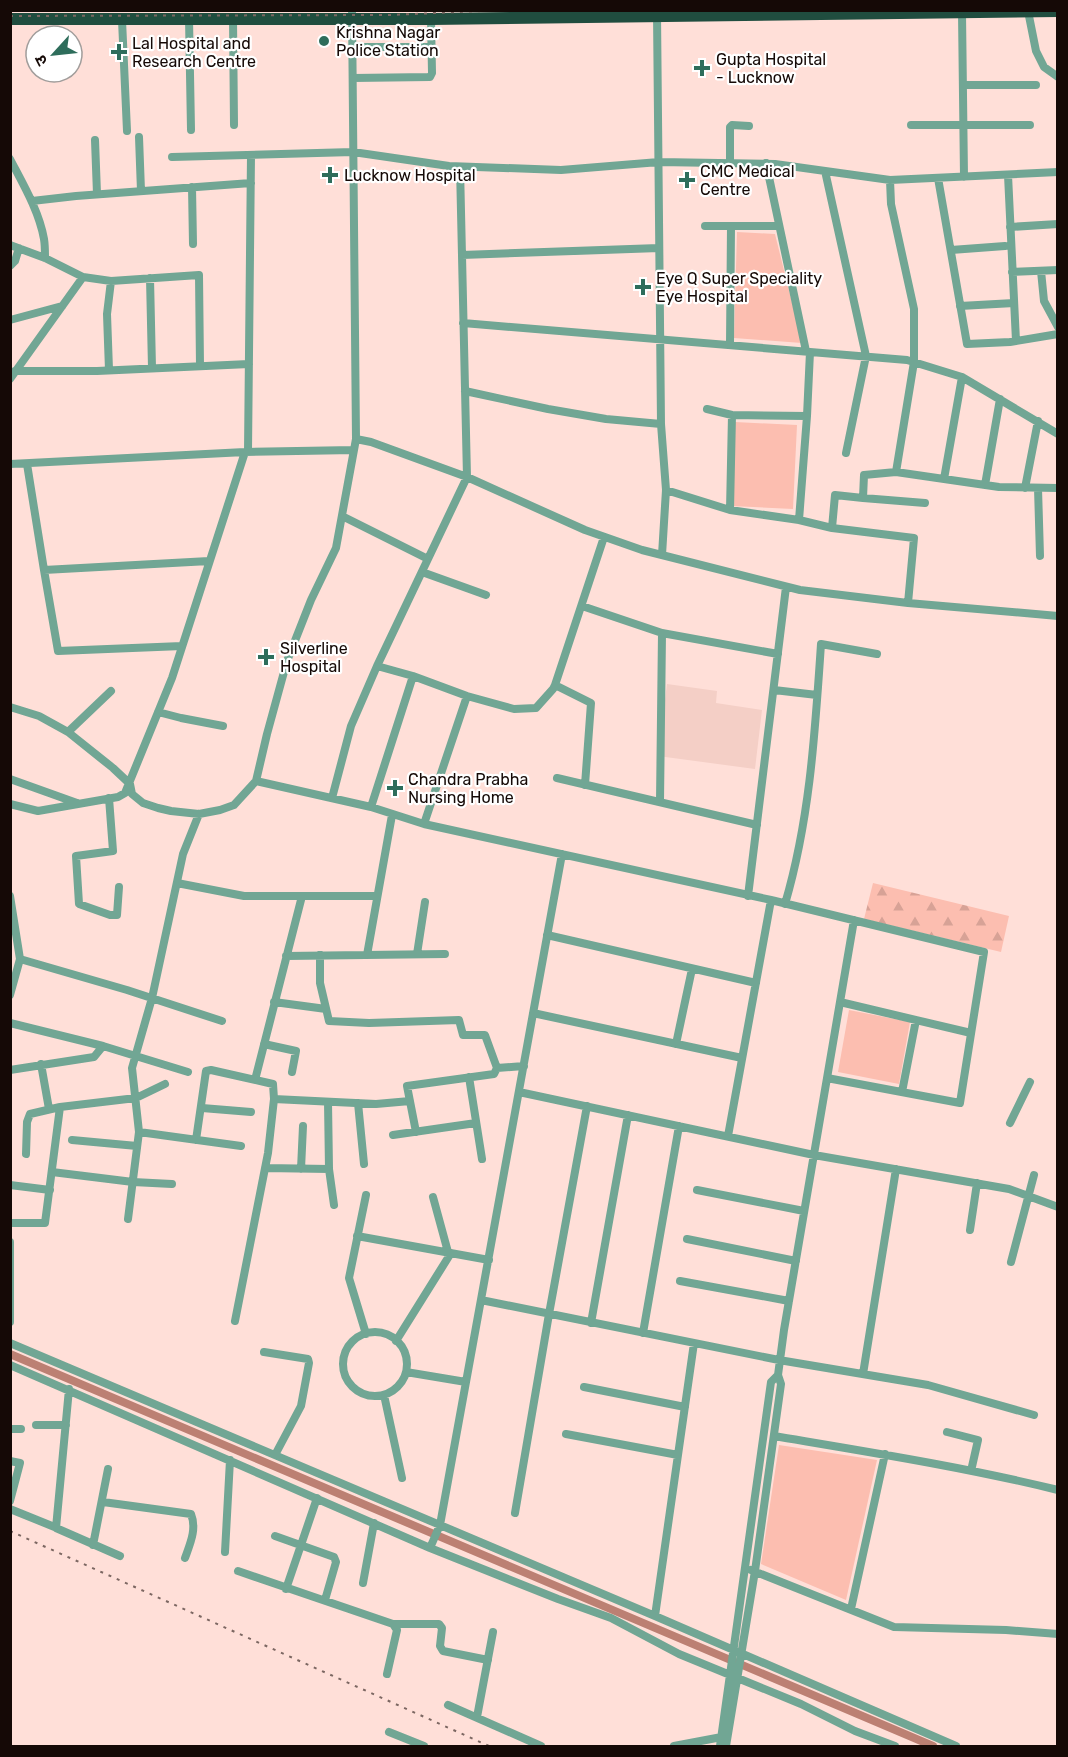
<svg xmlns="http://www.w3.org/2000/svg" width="1068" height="1757" font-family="Rubik,'Noto Sans Devanagari',sans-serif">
<defs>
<pattern id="forest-firs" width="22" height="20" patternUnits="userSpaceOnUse" patternTransform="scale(1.5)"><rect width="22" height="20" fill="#fcbeb0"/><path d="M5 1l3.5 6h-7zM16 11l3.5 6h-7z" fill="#d7a296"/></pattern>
</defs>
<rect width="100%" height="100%" fill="#ffdfd8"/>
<path fill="#f4cfc6" d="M667,684L717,691L716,703L762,710L755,769L658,756Z"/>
<path fill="url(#forest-firs)" d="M873,883L1009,916L1001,952L864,919Z"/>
<path fill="#fcbeb0" d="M737,232L775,234L802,343L734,338Z
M735,422L797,425L793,509L731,506Z
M849,1010L910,1022L899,1084L838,1072Z
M779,1445L877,1460L846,1600L761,1564Z"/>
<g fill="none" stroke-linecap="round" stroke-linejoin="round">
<path stroke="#bc8073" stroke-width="8" d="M10,1354L933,1746"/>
<path stroke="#71a694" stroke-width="8" d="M1028,11L1036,51L1044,67L1058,77
M657,13L661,424L666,490L662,555
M962,13L964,177
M189,18L191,130
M233,18L234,125
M122,20L127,131
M353,47H432
M353,78L430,77L432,73L431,19
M963,85H1036
M911,125H1030
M139,137L141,191
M95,140L97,194
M172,157L353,152L449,166L561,170L659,162L775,164L890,180L1058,172
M10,159C23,184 39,211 44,239C45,245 45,252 45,258
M730,163V127L732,125L749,126
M766,163L806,351
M825,171L866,356L846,453
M1008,175L1016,341
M938,178L967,344L1010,342L1058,334
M890,180L891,204L914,309V362L896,472
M192,187L193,244
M32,201L76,196L251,183
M705,226H779
M1010,227L1058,224
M10,245L45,258L83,277L111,281L199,275L200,366
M951,250L1005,246
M462,255L659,248
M10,266L15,261L19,248
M1041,271L1044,301L1058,327
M1012,272L1058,270
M150,278L152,368
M960,306L1014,303
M10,320L62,306
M463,323L907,360L962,377L1058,434
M730,345L731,226
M109,370L107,314L111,281
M15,371H97L249,364
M10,379L83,277
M465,391L548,409L606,419L661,424
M707,409L732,415L807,416
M356,439L371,442L467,477L585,530L642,550L800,590L908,603L1058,616
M248,452L251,155
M10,464L245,452L354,450
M27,464L44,570
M944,479L962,377
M985,485L1000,399
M1025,488L1038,421
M1038,488L1040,556
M666,490L730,510L799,520L832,528L914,538L908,603
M925,503L863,498L864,475L896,472L999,487L1058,488
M730,510L732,415
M342,516L428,559
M799,520L807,416L810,352
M832,528L835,495L863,498
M422,572L486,595
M582,606L662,633L778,654
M182,646L58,651L44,570L209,561
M377,666L413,676L467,696L514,709L536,708L553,689L555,685L604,537
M555,685L591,703L585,785
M774,690L817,695
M10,707L39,716L68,732L113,768L130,784L132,794L143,803L158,808L171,811L199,814L220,810L234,805L256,781L267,734L287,661L311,600L336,548L356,439L352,10
M158,712L181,718L223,726
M68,732L111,691
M557,778L757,825
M10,779L77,803
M256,781L371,807L424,824L771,900L984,952L960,1103L827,1078
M109,798L113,851L76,856L79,904L110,915H117L119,887
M332,798L351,726L377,666L467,477L460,167
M660,802L662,633
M10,804L38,811L118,797L125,793L172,678L245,452
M371,807L413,676
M424,824L467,696
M177,883L244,896H377
M10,896L20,959L10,995
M748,896L786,587
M785,904C810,819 815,732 821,644L877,654
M547,935L756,983
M417,954L425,902
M320,955V983L329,1021L369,1023L459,1020L463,1035H485L497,1068
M367,955L392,815
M286,956L445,954
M20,959L127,990L222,1021
M274,1002L326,1009
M840,1002L971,1033
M533,1013L742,1058
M10,1023L103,1046L188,1072
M264,1044L296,1051L292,1072
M676,1044L692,969
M41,1064L49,1109
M10,1070L94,1057L103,1046
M469,1077L482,1159
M255,1080L302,896
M519,1092L814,1155L1009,1189L1058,1207
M902,1092L916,1020
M274,1099L376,1104L410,1101
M328,1102L329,1169L334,1205
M358,1103L364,1164
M202,1108L251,1112
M1010,1123L1030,1082
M139,1132L241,1146
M416,1132L407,1086L494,1074L497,1068L524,1066
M393,1135L476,1123
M728,1136L771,900
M72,1140L137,1146
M196,1140L206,1071L211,1070L273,1084L274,1099L268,1153L235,1321
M26,1154L27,1122L30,1114L60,1107L136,1098L165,1084
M265,1168L329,1169
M301,1169L303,1126
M52,1172L133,1182L172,1184
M10,1185L50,1190
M697,1190L804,1211
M366,1195L349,1278L366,1334
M433,1197L448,1252
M128,1219L139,1132L132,1068L152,998L183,854L199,814
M10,1223H45L60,1107
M970,1230L977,1183
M357,1236L489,1260
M687,1239L796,1261
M10,1242V1322
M1011,1262L1034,1175
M680,1281L789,1301
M481,1300L779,1360L928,1385L1034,1415
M591,1323L628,1115
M343 1364a32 32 0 1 1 64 0a32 32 0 1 1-64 0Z
M643,1333L679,1126
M396,1341L451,1253
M10,1343L655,1616L956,1746
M264,1352L308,1359L309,1363L301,1406L275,1455
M10,1365L430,1548L558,1599L611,1618L679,1654L801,1704L855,1731L895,1746
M406,1372L466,1382
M863,1374L896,1169
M584,1387L685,1407
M69,1389L56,1528L120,1556
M384,1395L402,1478
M36,1425H66
M10,1429H21
M947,1432L978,1440L971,1471
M566,1434L678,1455
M774,1436C869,1452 964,1467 1058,1490
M10,1461L20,1463L10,1501
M103,1502L191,1514C197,1529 190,1544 185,1558
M10,1509L57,1528
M515,1513L549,1314L587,1106
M275,1536L334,1557L336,1562L325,1600
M93,1545L108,1469
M430,1548L440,1525L562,854
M225,1552L230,1460
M751,1570L894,1627L1006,1630L1058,1634
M238,1571L393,1624L397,1630L387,1674
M363,1583L374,1523
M286,1589L317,1498
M851,1609L885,1454
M655,1616L694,1343
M393,1624H439L442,1628L440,1646L443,1651L488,1660
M448,1705L541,1746
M477,1717L493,1632
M389,1732L424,1746
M674,1746L727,1736
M720,1746L771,1382L778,1375
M726,1746L755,1571L781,1384L778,1375L784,1330L854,920"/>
<path stroke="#204d3f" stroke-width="12" d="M10,19H431L1058,11"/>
<path stroke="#7c6762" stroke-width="2" stroke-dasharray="3 6" stroke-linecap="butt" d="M10,16L389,15L506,10
M10,1531L489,1746"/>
</g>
<g fill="#2e6d5b" stroke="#fff" stroke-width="2">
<circle cx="324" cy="41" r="6"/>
<path d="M116 43h6v6h6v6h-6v6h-6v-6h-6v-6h6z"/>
<path d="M699 59h6v6h6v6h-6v6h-6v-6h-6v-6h6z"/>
<path d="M327 166h6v6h6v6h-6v6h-6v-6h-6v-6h6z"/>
<path d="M684 171h6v6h6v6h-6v6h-6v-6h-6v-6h6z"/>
<path d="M640 278h6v6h6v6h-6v6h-6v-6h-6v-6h6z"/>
<path d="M263 648h6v6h6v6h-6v6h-6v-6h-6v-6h6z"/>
<path d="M392 779h6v6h6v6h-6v6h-6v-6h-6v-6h6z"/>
</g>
<g text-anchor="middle" stroke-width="4.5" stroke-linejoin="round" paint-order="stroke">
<g font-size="16" fill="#150906" stroke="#fff" text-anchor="start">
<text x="336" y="38">Krishna Nagar<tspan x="336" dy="18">Police Station</tspan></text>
<text x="132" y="49">Lal Hospital and<tspan x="132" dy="18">Research Centre</tspan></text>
<text x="716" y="65">Gupta Hospital<tspan x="716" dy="18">- Lucknow</tspan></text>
<text x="700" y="177">CMC Medical<tspan x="700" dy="18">Centre</tspan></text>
<text x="344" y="181">Lucknow Hospital</text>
<text x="656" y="284">Eye Q Super Speciality<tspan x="656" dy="18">Eye Hospital</tspan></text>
<text x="280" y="654">Silverline<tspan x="280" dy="18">Hospital</tspan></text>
<text x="408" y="785">Chandra Prabha<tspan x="408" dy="18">Nursing Home</tspan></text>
</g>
</g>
<rect width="1068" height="1757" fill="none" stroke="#150906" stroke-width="24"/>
<g transform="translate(54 54) rotate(243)"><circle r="28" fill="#ffffff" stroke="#a19d9b" stroke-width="1.5"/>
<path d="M0-4.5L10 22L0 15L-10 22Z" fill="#2e6d5b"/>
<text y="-9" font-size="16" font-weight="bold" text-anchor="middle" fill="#150906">उ</text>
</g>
</svg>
